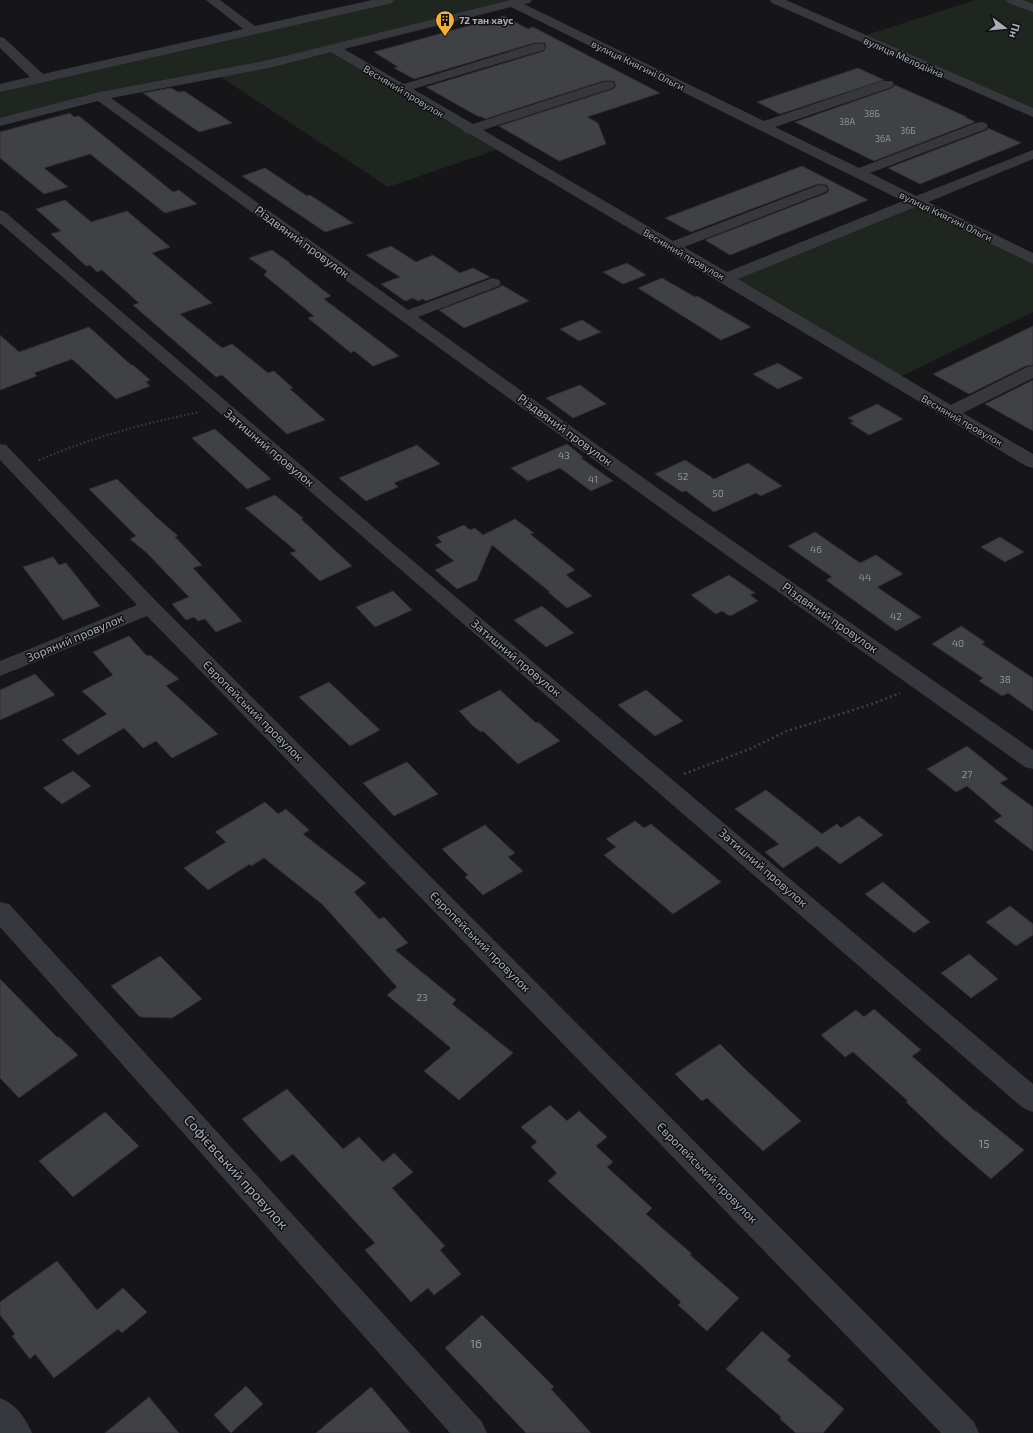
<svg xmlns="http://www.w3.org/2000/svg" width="1033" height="1433" font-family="'Exo 2',sans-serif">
<rect width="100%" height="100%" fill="#161618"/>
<path fill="#1e261f" d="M388,0H526L333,48L502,148L388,187L216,74L0,122V88Z
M975,0H1033V113L860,37Z
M916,201L1033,259V312L894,380L726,278Z"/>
<path fill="#404145" stroke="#303034" d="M504,16L528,29L533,27L660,93L587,117L598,123L606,144L559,161L499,126L613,89L616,86L614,81H603L485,119L481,116L479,117L426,87L544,51L546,47L545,43H534L414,79L394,68L398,67L374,52Z
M858,68L884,80L780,114L757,102Z
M895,85L967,117H965L975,122L874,161L795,122L892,88Z
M171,88L178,92L184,91L232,123L199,132L143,93Z
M70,113L74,117L79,116L173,192L179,190L197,204L165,213L90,154L44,168L68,187L44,194L0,158V132Z
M988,128L1021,143L920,184L888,168L987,130Z
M802,166L868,200L730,255L705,240L827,193L829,190L827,185L821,184L815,185L691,232L665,218Z
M265,168L307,196L310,195L353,223L325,232L242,176Z
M65,200L91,222L127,211L170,247L152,253L212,303L180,314L222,348L232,344L268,373L274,371L293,388L290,389L325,420L287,434L222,375L216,377L133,305L139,303L102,270L97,272L90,265L86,266L51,234L61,231L36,209Z
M391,246L416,262L433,255L460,273L473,268L490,277L426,301L423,299L418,301L413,298L405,301L381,284L400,277L366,255Z
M272,250L290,263H289L331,296L324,299L399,356L373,366L354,351L351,353L308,318L314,316L264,275L267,271L249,258Z
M627,263L646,275L623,284L603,272Z
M662,278L695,297L697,296L751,327L721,340L638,288Z
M502,285L529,301L464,328L439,310L500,287Z
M582,320L601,332L579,341L560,329Z
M1033,326V365L1026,366L969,394L933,374Z
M89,327L131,365H133L150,380L146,382L150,386L116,399L72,359L34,373L37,376L0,390V335L19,352Z
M778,363L803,378L778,389L753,374Z
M1033,380V431L985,404Z
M580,385L606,404L573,418L546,398Z
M877,404L903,419L869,435L850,423L854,421L848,418Z
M215,429L271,479L247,489L192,438Z
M567,444L583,457L581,458L613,481L591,491L560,468L528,481L511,468Z
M417,445L440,464L394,483L398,487L366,501L339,478Z
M685,460L714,479L748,463L782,486L761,496L756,493L714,512L686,491L682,492L655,474Z
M117,479L155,516L178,536L175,537L202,565L193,568L242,621L216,632L205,619L198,621L194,617L186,620L172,604L189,597L147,553L130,539L136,536L89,489Z
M275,495L303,518L301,519L352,566L320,581L290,553L296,551L245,508Z
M515,519L534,533L530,534L575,570L566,575L592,596L567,608L548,592H550L492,545L477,580L457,589L435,570L454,561L435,545L442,542L437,537L464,525L470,530L475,528L483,535Z
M815,532L860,563L876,555L903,574L877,587L921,617L896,631L826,580L832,577L788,546Z
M1000,537L1024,552L1005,562L981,547Z
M53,557L59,565L66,563L100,606L63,620L23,567Z
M729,575L755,593L750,595L758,601L730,616L722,611L716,614L691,595Z
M393,591L412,610L375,627L356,607Z
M542,606L574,633L546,647L514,620Z
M961,626L985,642L982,644L1033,678V711L1008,693L1002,696L979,681L983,678L932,644Z
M129,636L147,656L150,655L179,679L166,686L218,734L172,758L156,741L143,748L124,728L78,755L62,740L107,714L82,691L113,675L93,652Z
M35,674L55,695L0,720V690Z
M329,682L380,730L350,746L299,697Z
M500,690L536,723L538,722L560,741L518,764L483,731L481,732L473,726L459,711Z
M646,690L683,721L655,736L618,705Z
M967,746L1008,779L1000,783L1033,807V851L994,821L1002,816L967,786L956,792L927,769Z
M407,762L438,794L394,816L363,783Z
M73,771L91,786L62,804L43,788Z
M766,790L822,834L837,824L841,828L859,816L883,835L840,864L817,846L783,868L765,852L779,844L735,809Z
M265,802L278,814L286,809L309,830L303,834L366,883L354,892L379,919L384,917L408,943L395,950L456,1000L452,1004L513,1053L459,1100L424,1071L451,1048L387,995L397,987L322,904L264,858L251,866L250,864L208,890L184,868L226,842L215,832Z
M635,821L644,828L651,824L721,882L673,914L604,855L616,847L606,839Z
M485,825L515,853L508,857L523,871L483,895L465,877L468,875L442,849Z
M883,882L930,922L914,933L865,894Z
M1010,906L1033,924V935L1016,946L986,922Z
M969,954L998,979L971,998L941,973Z
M160,956L202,999L172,1018L140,1017L111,986Z
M0,979L58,1038L59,1037L78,1055L19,1098L0,1078Z
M874,1009L921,1050L912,1056L975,1111H976L1024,1150L991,1179L944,1138L906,1102L908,1101L853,1052L845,1057L821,1035L856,1010L864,1017Z
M720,1044L746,1070L801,1121L763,1151L707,1098L702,1101L675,1074Z
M287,1089L343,1149L359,1137L383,1162L394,1153L413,1172L392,1188L445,1246L440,1250L461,1274L434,1295L428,1288L411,1302L365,1250L375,1243L293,1154L281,1162L242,1119Z
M550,1105L567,1121L579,1111L607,1137L596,1146L613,1162L607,1167L652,1208L646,1214L692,1254L690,1255L739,1298L707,1331L678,1305L681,1302L548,1181L557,1173L531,1147L537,1142L521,1127Z
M105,1112L139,1146L73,1197L39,1161Z
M57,1261L97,1310L123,1288L147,1312L122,1333L118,1329L54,1378L35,1354L30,1359L12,1336L15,1334L0,1315V1302Z
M482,1315L554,1387L551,1389L591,1433H526L445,1348Z
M762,1331L791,1356L787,1360L844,1409L823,1433H796L780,1419L781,1417L726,1369Z
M246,1386L263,1404L231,1433L214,1415Z
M371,1387L410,1433H316Z
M149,1397L179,1433H105Z"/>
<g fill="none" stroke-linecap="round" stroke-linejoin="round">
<path stroke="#3d3f44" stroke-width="2" stroke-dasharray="1.5 2.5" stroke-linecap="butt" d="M39,460C91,438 144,423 200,412"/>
<path stroke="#3d3f44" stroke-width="2.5" stroke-dasharray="2 3" stroke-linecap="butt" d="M684,774L752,748L787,731L872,704L900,693"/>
<path fill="#37383d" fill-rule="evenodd" d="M206,0H220L255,26L372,0H394L392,3L388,4L0,92V84L30,77L0,48V37L4,38L43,74L243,29Z
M511,0H532L530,3L524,4L764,121L882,81H892L894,84L892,87L775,127L859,168L976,123L981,122L986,123L988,126L986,129L870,173L916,196L1033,150V159L928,202L1033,253V264L915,207L738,279L951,405L1027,367L1033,366V378L963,413L1033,454V468L1026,466C842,355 656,244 470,134L465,133L463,130L331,52L269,68L111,98L408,310L487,280L493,278L499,280L501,283L499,286L418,317L694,514L1033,750V769L1025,767L680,522L98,101L0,126V118L100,92L269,60ZM511,7L903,201L727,272L684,247L826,192L828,189L826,186L821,185L816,186L673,241L483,130L613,88L615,85L613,82H603L473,124L413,89L544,50L545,47L544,44H534L404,84L344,49Z
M770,0H786L1033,108V117L772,3Z
M1006,0H1023L1033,4V12L1008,3Z
M0,210L5,212L393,544L1033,1084V1112L1023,1108L0,223Z
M0,444L6,445L157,602L974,1422L979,1433H941L147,616L0,676V661L137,605L0,460Z
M0,902L9,904L482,1422L487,1433H450L0,927Z
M0,1398C16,1404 25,1417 32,1433H0Z"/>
</g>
<defs>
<g id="building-pin" transform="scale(1)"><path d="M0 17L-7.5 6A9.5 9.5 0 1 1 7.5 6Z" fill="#f2b134" stroke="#111113"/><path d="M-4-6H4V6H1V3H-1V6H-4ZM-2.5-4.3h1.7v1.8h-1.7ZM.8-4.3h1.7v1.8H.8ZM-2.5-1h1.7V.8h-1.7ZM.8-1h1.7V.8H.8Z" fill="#111"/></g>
</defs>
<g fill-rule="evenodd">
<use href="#building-pin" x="445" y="20"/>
</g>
<g text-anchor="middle" stroke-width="3" stroke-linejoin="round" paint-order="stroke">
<g font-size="9" fill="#8e929b">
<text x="872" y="117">38Б</text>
<text x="847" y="125">38А</text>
<text x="908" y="134">36Б</text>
<text x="883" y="142">36А</text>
</g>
<g font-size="10" font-weight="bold" fill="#a8adb8" stroke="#111113" text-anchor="start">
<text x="459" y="24">72 тан хаус</text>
</g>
<g font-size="10" fill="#a8adb8" stroke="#111113">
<text transform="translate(904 57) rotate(24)" y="4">вулиця Мелодійна</text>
<text transform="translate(638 65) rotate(26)" y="4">вулиця Княгині Ольги</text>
<text transform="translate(404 91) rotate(31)" y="4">Весняний провулок</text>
<text transform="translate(946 216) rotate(26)" y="4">вулиця Княгині Ольги</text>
<text transform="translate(684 254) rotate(30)" y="4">Весняний провулок</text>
<text transform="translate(962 420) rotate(30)" y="4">Весняний провулок</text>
</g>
<g font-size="10" fill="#8e929b">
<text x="564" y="459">43</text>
<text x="683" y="480">52</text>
<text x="593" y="483">41</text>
<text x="718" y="497">50</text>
<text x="816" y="553">46</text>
<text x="865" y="581">44</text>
<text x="896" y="620">42</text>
<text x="958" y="647">40</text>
<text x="1005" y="683">38</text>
<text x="967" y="778">27</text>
<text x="422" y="1001">23</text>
</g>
<g font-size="12" fill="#a8adb8" stroke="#111113">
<text transform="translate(302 242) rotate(36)" y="4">Різдвяний провулок</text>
<text transform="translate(565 430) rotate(36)" y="4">Різдвяний провулок</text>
<text transform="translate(269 448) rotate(40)" y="4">Затишний провулок</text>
<text transform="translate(830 618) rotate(35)" y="4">Різдвяний провулок</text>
<text transform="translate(75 638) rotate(-23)" y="4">Зоряний провулок</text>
<text transform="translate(516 658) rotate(40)" y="4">Затишний провулок</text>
<text transform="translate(253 711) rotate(45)" y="4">Європейський провулок</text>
<text transform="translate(763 868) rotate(41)" y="4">Затишний провулок</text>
<text transform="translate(480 942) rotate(45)" y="4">Європейський провулок</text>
<text transform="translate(707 1173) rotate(45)" y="4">Європейський провулок</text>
</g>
<g font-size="12" fill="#8e929b">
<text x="984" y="1148">15</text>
<text x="476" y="1348">16</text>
</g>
<g font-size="14" fill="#a8adb8" stroke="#111113">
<text transform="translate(236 1172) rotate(48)" y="5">Софієвський провулок</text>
</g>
</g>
<g transform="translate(1005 28) rotate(106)" stroke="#111113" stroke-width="3" paint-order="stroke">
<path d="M0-3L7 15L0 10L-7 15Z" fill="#a8adb8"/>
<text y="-6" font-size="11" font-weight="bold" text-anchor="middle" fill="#a8adb8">Пн</text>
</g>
</svg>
